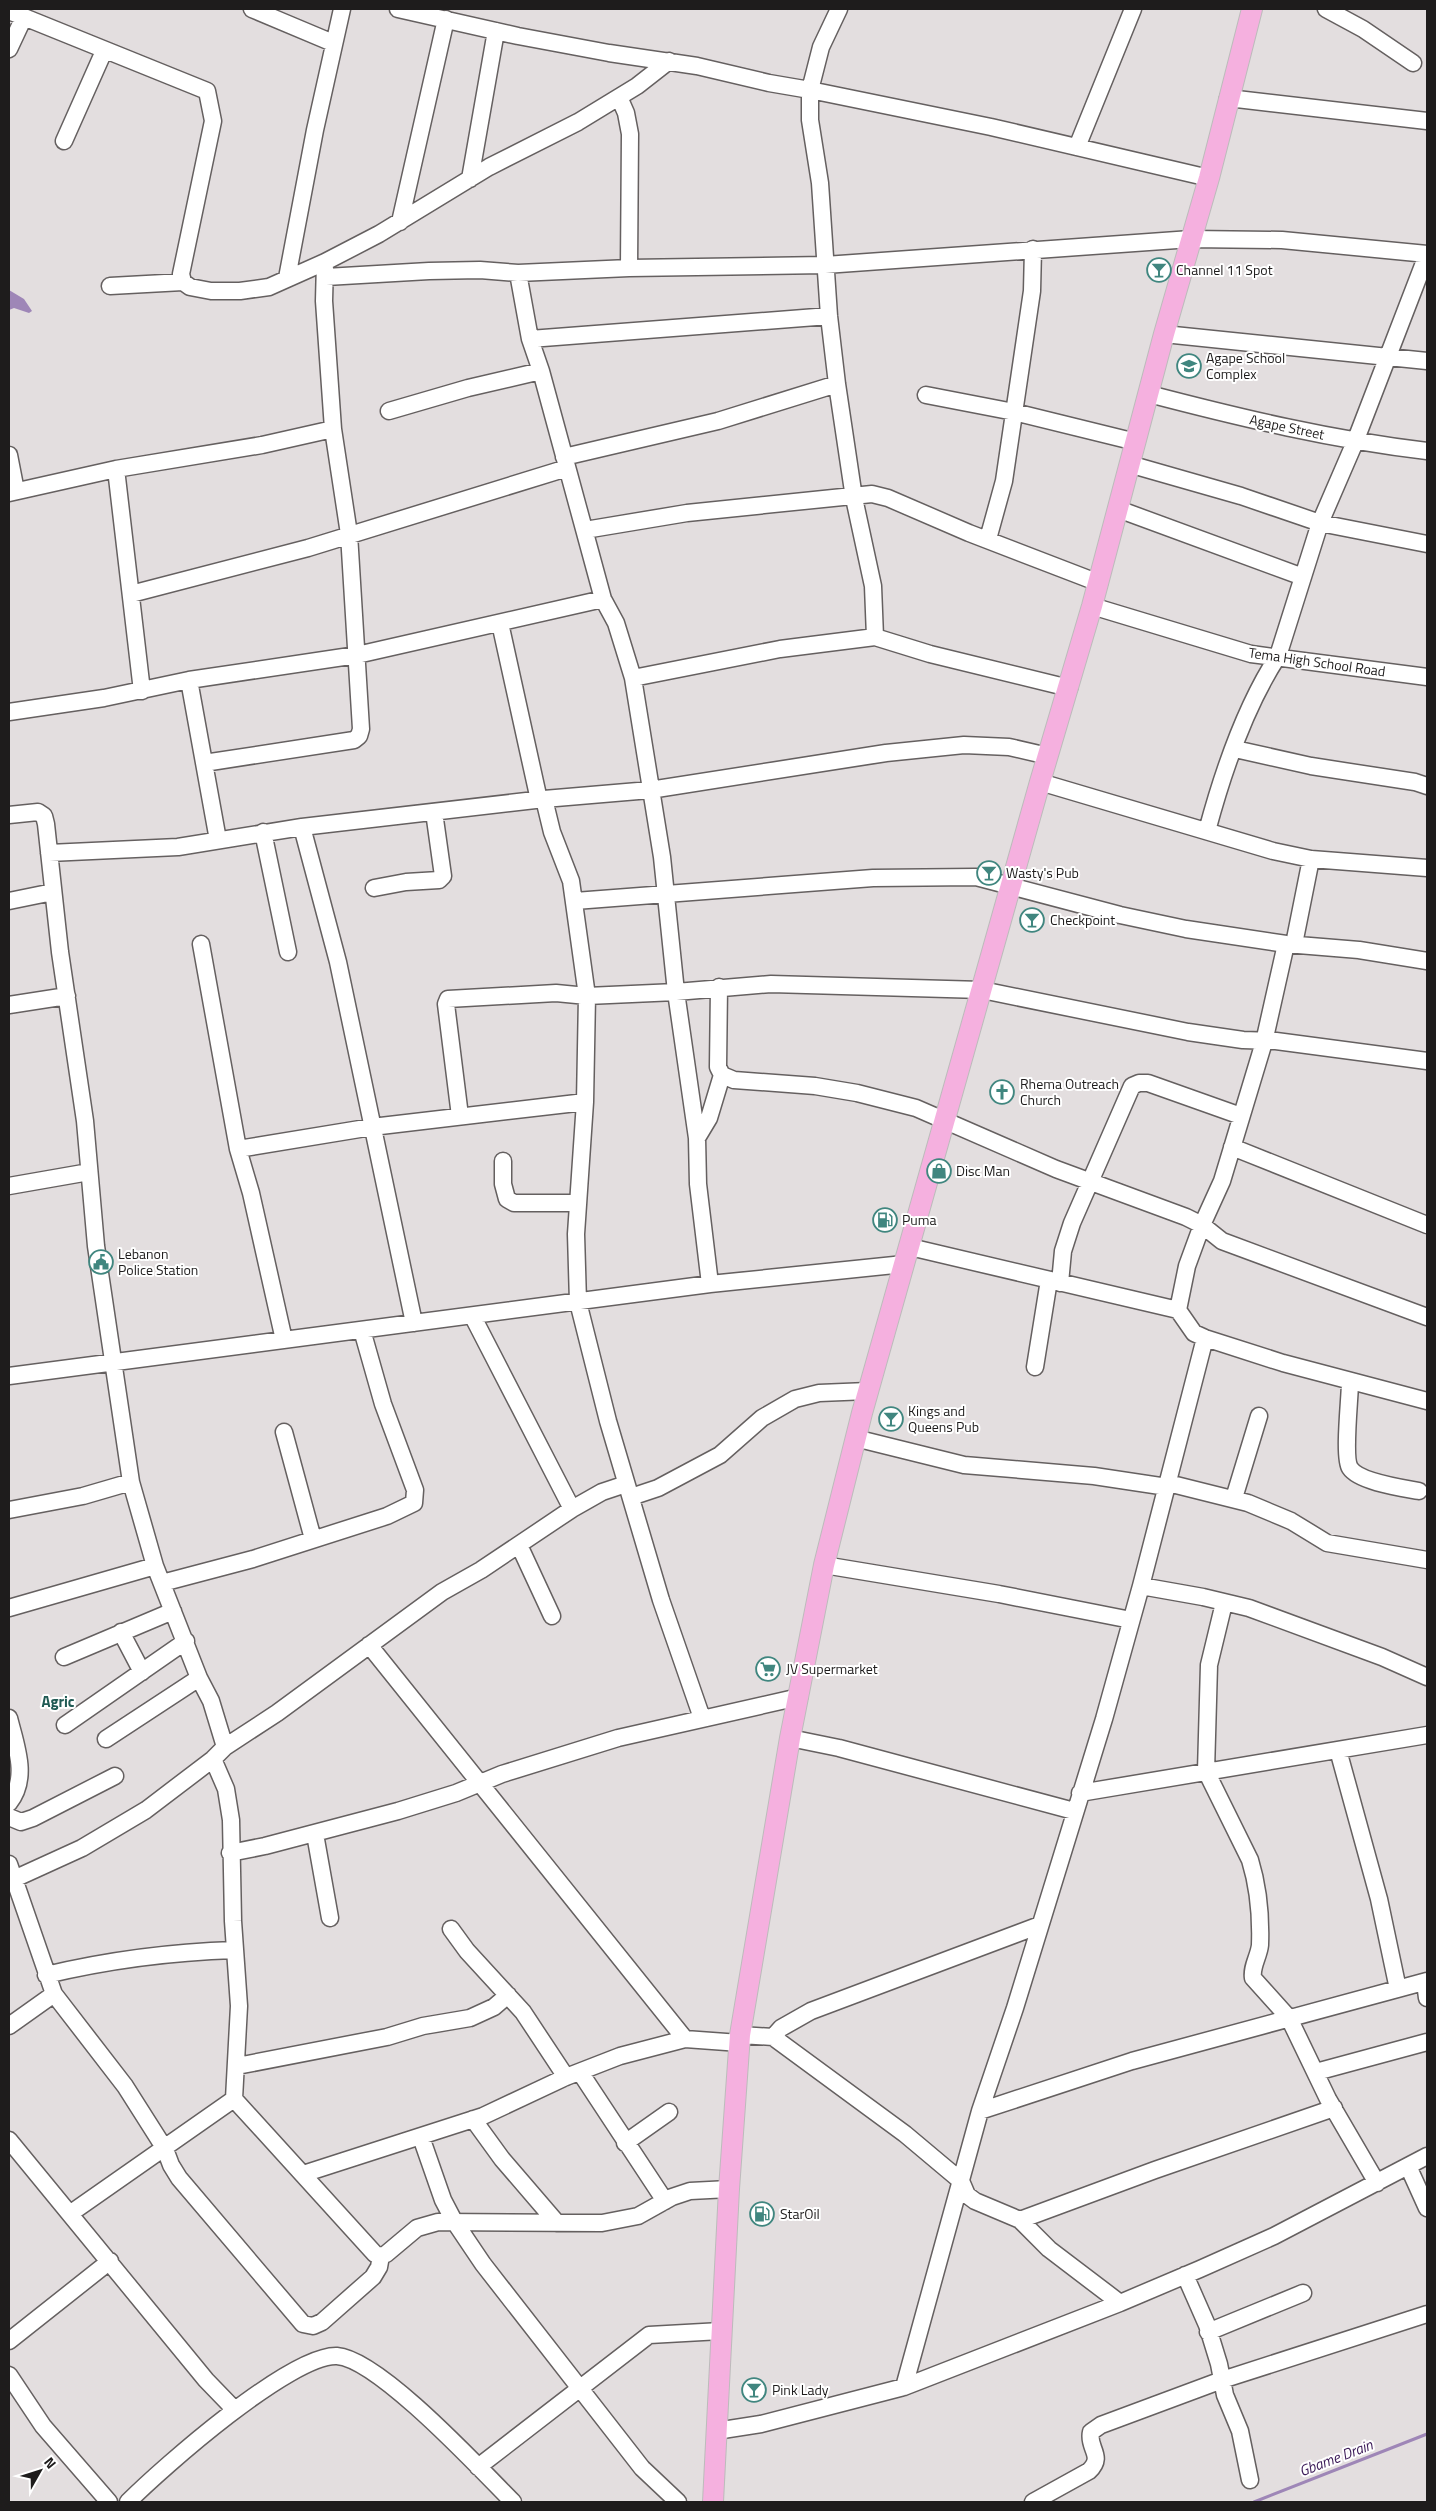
<svg xmlns="http://www.w3.org/2000/svg" width="1436" height="2511" font-family="'Titillium Web',sans-serif">
<rect width="100%" height="100%" fill="#e3dedf"/>
<path fill="#9e86b7" d="M9,290L24,299L32,311L29,313L14,308L9,310Z"/>
<g fill="none" stroke-linecap="round" stroke-linejoin="round">
<path stroke="#9e86b7" stroke-width="3" d="M1254,2502L1427,2434"/>
<g stroke="#656060" stroke-width="19">
<path id="minor" d="M252,9L333,43
M398,9L518,36L609,53L697,66L769,83L810,90L991,127L1209,178
M839,9L821,47L810,90V120L820,183L829,316L837,384L854,498L873,586L875,637
M1326,9L1363,29L1413,63
M9,11L207,91L213,121L181,274L183,282
M9,49L24,17
M619,97L626,113L630,134L629,268
M1228,98L1427,121
M64,141L104,51
M1077,147L1133,9
M470,179L496,31
M400,222L446,19
M518,273L530,339L541,371L603,599L616,623L633,678L662,857L676,992L697,1138L698,1184L710,1284
M326,277L429,271L480,270L518,273L629,268L825,265L1191,239L1282,240L1427,254
M287,278L315,130L342,9
M110,286L183,282L190,287L211,291H240L269,287L325,262L379,234L489,167L578,122L637,86L669,61
M1164,334L1427,361
M530,339L829,316
M1149,394C1241,418 1333,440 1427,451
M926,395L1014,412L1136,442
M389,411L468,388L541,371
M9,455L16,491
M564,457L718,421L837,384
M1129,464L1241,496L1320,523L1427,544
M116,469L142,691
M9,493L116,469L262,445L333,429
M1118,509L1303,577
M585,530L687,513L872,494L888,498L969,533L1099,583
M988,539L1004,481L1032,291L1033,249
M131,594L308,548L567,468
M1092,606L1251,654L1427,677
M500,623L539,800
M633,678L780,649L875,637L930,654L1069,688
M189,680L218,840
M9,712L104,698L189,680L357,655L603,599
M1235,749L1311,766L1415,782L1427,786
M204,763L354,740L359,736L361,729L349,534L333,429L324,301L325,262
M1040,782L1273,851L1311,859L1427,868
M9,815L38,812L44,816L46,824L60,952L85,1121L96,1246L131,1482L155,1566L199,1678L211,1701L225,1747
M302,827L338,962L414,1323
M1207,831C1222,775 1246,705 1278,656L1320,523L1355,442L1427,255
M263,832L288,952
M49,853L178,847L302,827L544,799L650,790L886,753L964,745L1009,747L1048,756
M374,888L406,882L439,880L443,876L434,812
M9,901L53,892
M575,901L873,878L976,877L1120,915L1186,929L1286,944L1359,950L1427,961
M201,944L238,1149L251,1193L284,1340
M1286,944L1264,1042L1222,1181L1202,1225L1187,1266L1178,1310L1194,1333L1205,1338L1283,1363L1427,1401
M1294,944L1311,859
M719,987L718,1067L722,1075L734,1080L815,1086L857,1093L916,1108L1056,1169L1186,1217L1202,1225L1222,1241L1427,1317
M9,1005L67,996
M460,1116L446,1004L448,999L556,993L587,996L571,881L552,832L544,799
M697,1138L709,1118L722,1075
M1232,1147L1427,1225
M238,1149L372,1127L585,1102
M503,1161V1184L507,1199L514,1203H578
M9,1186L89,1172
M910,1247L1178,1310
M1060,1283L1063,1251L1072,1223L1132,1086L1139,1083H1148L1241,1116
M473,1317L572,1509
M1035,1367L1049,1280
M9,1376L710,1284L904,1264
M1350,1382C1350,1398 1343,1457 1350,1468C1359,1482 1403,1488 1419,1491
M284,1432L313,1539
M855,1438L964,1465L1094,1476L1167,1487
M1168,1483L1248,1503L1291,1521L1327,1543L1427,1560
M631,1497L658,1488L720,1455L762,1418L795,1399L819,1393L868,1391
M1234,1498L1259,1416
M9,1510L83,1496L131,1482
M519,1545L552,1616
M824,1565L999,1594L1131,1620
M162,1583L253,1559L387,1516L414,1503L415,1490L383,1404L362,1330
M1141,1586L1203,1597L1249,1608L1382,1657L1427,1677
M1224,1603L1209,1665L1206,1771L1250,1860C1258,1886 1261,1917 1260,1945C1259,1956 1251,1967 1253,1978L1289,2018L1328,2099L1377,2183
M9,1608L155,1566
M121,1632L142,1672
M369,1645L685,2039
M64,1657L173,1611
M9,1718C16,1746 29,1778 9,1803
M702,1718L661,1600L608,1421L578,1302L576,1234L585,1102L587,996L676,992L771,984L982,990L1188,1032L1243,1040L1276,1041L1427,1061
M65,1725L186,1641
M790,1738L839,1748L1074,1811
M106,1739L199,1678
M1338,1750L1379,1899L1398,1989
M213,1759L226,1789L231,1820L233,1921L239,2006L234,2099L375,2254L381,2256L386,2254L417,2228L438,2222L602,2223L638,2216L672,2197L690,2191L729,2189
M1080,1793L1427,1735
M9,1817L21,1822L33,1818L115,1776
M315,1834L330,1918
M230,1853L265,1846L398,1811L456,1793L502,1774L618,1738L799,1697
M9,1864L54,1994L125,2086L165,2149L171,2165L179,2178L303,2324L313,2326L322,2322L373,2277L379,2267L381,2256
M14,1879L82,1848L146,1810L213,1759L225,1747L277,1713L442,1592L481,1570L572,1509L602,1492L626,1484
M451,1929L467,1951L523,2012L566,2077
M46,1975C109,1960 171,1952 235,1950
M1425,1982L1427,1998
M9,2026L54,1994
M740,2035L773,2037L905,2134L961,2181L967,2195L975,2201L1020,2220L1049,2249L1120,2303
M773,2037L781,2028L811,2011L1040,1925
M237,2066L387,2037L423,2026L470,2018L494,2007L508,1995
M580,2072L665,2201
M1316,2072L1427,2042
M980,2111L1132,2061L1427,1981
M473,2119L502,2159L557,2223
M421,2137L443,2200L454,2221L483,2264L642,2468L678,2502
M9,2140L206,2380L235,2410
M625,2143L669,2112
M1408,2166L1427,2208
M303,2174L483,2116L566,2077L620,2056L685,2039L740,2043
M71,2213L234,2099
M1020,2220L1155,2170L1334,2108
M1185,2275L1207,2325L1219,2364L1225,2395L1240,2431L1250,2480
M1208,2332L1303,2293
M9,2341L110,2261
M9,2375L43,2426L109,2502
M904,2387L980,2111L1015,2008L1104,1719L1141,1586L1205,1338
M716,2431L761,2424L904,2387L1120,2303L1200,2269L1274,2236L1427,2156
M478,2467L649,2335L721,2331
M128,2502C162,2468 291,2354 337,2356C379,2359 481,2470 513,2502
M1033,2502L1089,2471C1105,2456 1087,2448 1091,2432L1101,2425L1222,2380L1427,2314"/>
</g>
<g stroke="#bcbbbb" stroke-width="22">
<path id="major" d="M713,2502L729,2189L740,2035L790,1738L824,1565L862,1413L1040,782L1092,606L1164,334L1209,178L1252,9"/>
</g>
<use href="#minor" stroke="#fff" stroke-width="16"/>
<use href="#major" stroke="#f5b0df" stroke-width="20"/>
</g>
<defs>
<g id="bar-ring" transform="scale(1.25)"><circle r="9.5" fill="#fff" stroke="#40867f" stroke-width="1.5"/><path d="M-6-5H6L.8 .8V4.5H3.5V6h-7V4.5H-.8V.8Z" fill="#40867f"/></g>
<g id="school-ring" transform="scale(1.25)"><circle r="9.5" fill="#fff" stroke="#40867f" stroke-width="1.5"/><path d="M0-5L7-2L0 1L-7-2ZM-4 1L0 2.5L4 1V4Q0 6-4 4Z" fill="#40867f"/></g>
<g id="church-ring" transform="scale(1.25)"><circle r="9.5" fill="#fff" stroke="#40867f" stroke-width="1.5"/><path d="M-1.2-6h2.4v3.5h3.3v2.4h-3.3V6h-2.4V-.1h-3.3v-2.4h3.3Z" fill="#40867f"/></g>
<g id="shop-ring" transform="scale(1.25)"><circle r="9.5" fill="#fff" stroke="#40867f" stroke-width="1.5"/><path d="M-5-2.5h2.3a2.7 3.5 0 0 1 5.4 0H5L5.5 6h-11ZM-1.5-2.5h3a1.5 2.3 0 0 0-3 0Z" fill="#40867f"/></g>
<g id="fuel-ring" transform="scale(1.25)"><circle r="9.5" fill="#fff" stroke="#40867f" stroke-width="1.5"/><path d="M-5.5-6h7V0h2V4h1.3V-2.5L3-4.5l.8-.8L6-3V5H2.5V1h-1V6h-7ZM-4.2-4.7v3.2H.2V-4.7Z" fill="#40867f"/></g>
<g id="civic-ring" transform="scale(1.25)"><circle r="9.5" fill="#fff" stroke="#40867f" stroke-width="1.5"/><path d="M-.6-6.5H3V-4.5H.6V-3L4-1V1h2V6H-6V1h2V-1L-.6-3ZM-1.2 2.5V6h2.4V2.5Z" fill="#40867f"/></g>
<g id="supermarket-ring" transform="scale(1.25)"><circle r="9.5" fill="#fff" stroke="#40867f" stroke-width="1.5"/><path d="M-6-5.5h2.5l.6 2H6L4.5 2H-2.5L-4.4-4H-6ZM-1.5 3.2a1.3 1.3 0 1 0 .1 0ZM3 3.2a1.3 1.3 0 1 0 .1 0Z" fill="#40867f"/></g>
</defs>
<g fill-rule="evenodd">
<use href="#bar-ring" x="1159" y="270"/>
<use href="#school-ring" x="1189" y="366"/>
<use href="#bar-ring" x="989" y="873"/>
<use href="#bar-ring" x="1032" y="920"/>
<use href="#church-ring" x="1002" y="1092"/>
<use href="#shop-ring" x="939" y="1171"/>
<use href="#fuel-ring" x="885" y="1220"/>
<use href="#civic-ring" x="101" y="1262"/>
<use href="#bar-ring" x="891" y="1419"/>
<use href="#supermarket-ring" x="768" y="1669"/>
<use href="#fuel-ring" x="762" y="2214"/>
<use href="#bar-ring" x="754" y="2390"/>
</g>
<g text-anchor="middle" stroke-width="4" stroke-linejoin="round" paint-order="stroke">
<g font-size="14" fill="#1e1c1c" stroke="#fff" text-anchor="start">
<text x="1176" y="275">Channel 11 Spot</text>
<text x="1206" y="363">Agape School<tspan x="1206" dy="16">Complex</tspan></text>
<text x="1006" y="878">Wasty's Pub</text>
<text x="1050" y="925">Checkpoint</text>
<text x="1020" y="1089">Rhema Outreach<tspan x="1020" dy="16">Church</tspan></text>
<text x="956" y="1176">Disc Man</text>
<text x="902" y="1225">Puma</text>
<text x="118" y="1259">Lebanon<tspan x="118" dy="16">Police Station</tspan></text>
<text x="908" y="1416">Kings and<tspan x="908" dy="16">Queens Pub</tspan></text>
<text x="786" y="1674">JV Supermarket</text>
<text x="780" y="2219">StarOil</text>
<text x="772" y="2395">Pink Lady</text>
</g>
<g font-size="14" fill="#1e1c1c" stroke="#fff">
<text transform="translate(1287 427) rotate(12)" y="5">Agape Street</text>
<text transform="translate(1317 662) rotate(8)" y="5">Tema High School Road</text>
</g>
<g font-size="15" font-weight="bold" fill="#205a54" stroke="#fff">
<text x="58" y="1707">Agric</text>
</g>
<g font-size="15" font-style="italic" fill="#3c1b58" stroke="#fff">
<text transform="translate(1336 2458) rotate(-21)" y="5">Gbame Drain</text>
</g>
</g>
<rect width="1436" height="2511" fill="none" stroke="#1e1c1c" stroke-width="20"/>
<g transform="translate(40 2471) rotate(51)" stroke="#ffffff" stroke-width="4" paint-order="stroke">
<path d="M0-4L9 19L0 12L-9 19Z" fill="#1e1c1c"/>
<text y="-8" font-size="14" font-weight="bold" text-anchor="middle" fill="#1e1c1c">N</text>
</g>
</svg>
